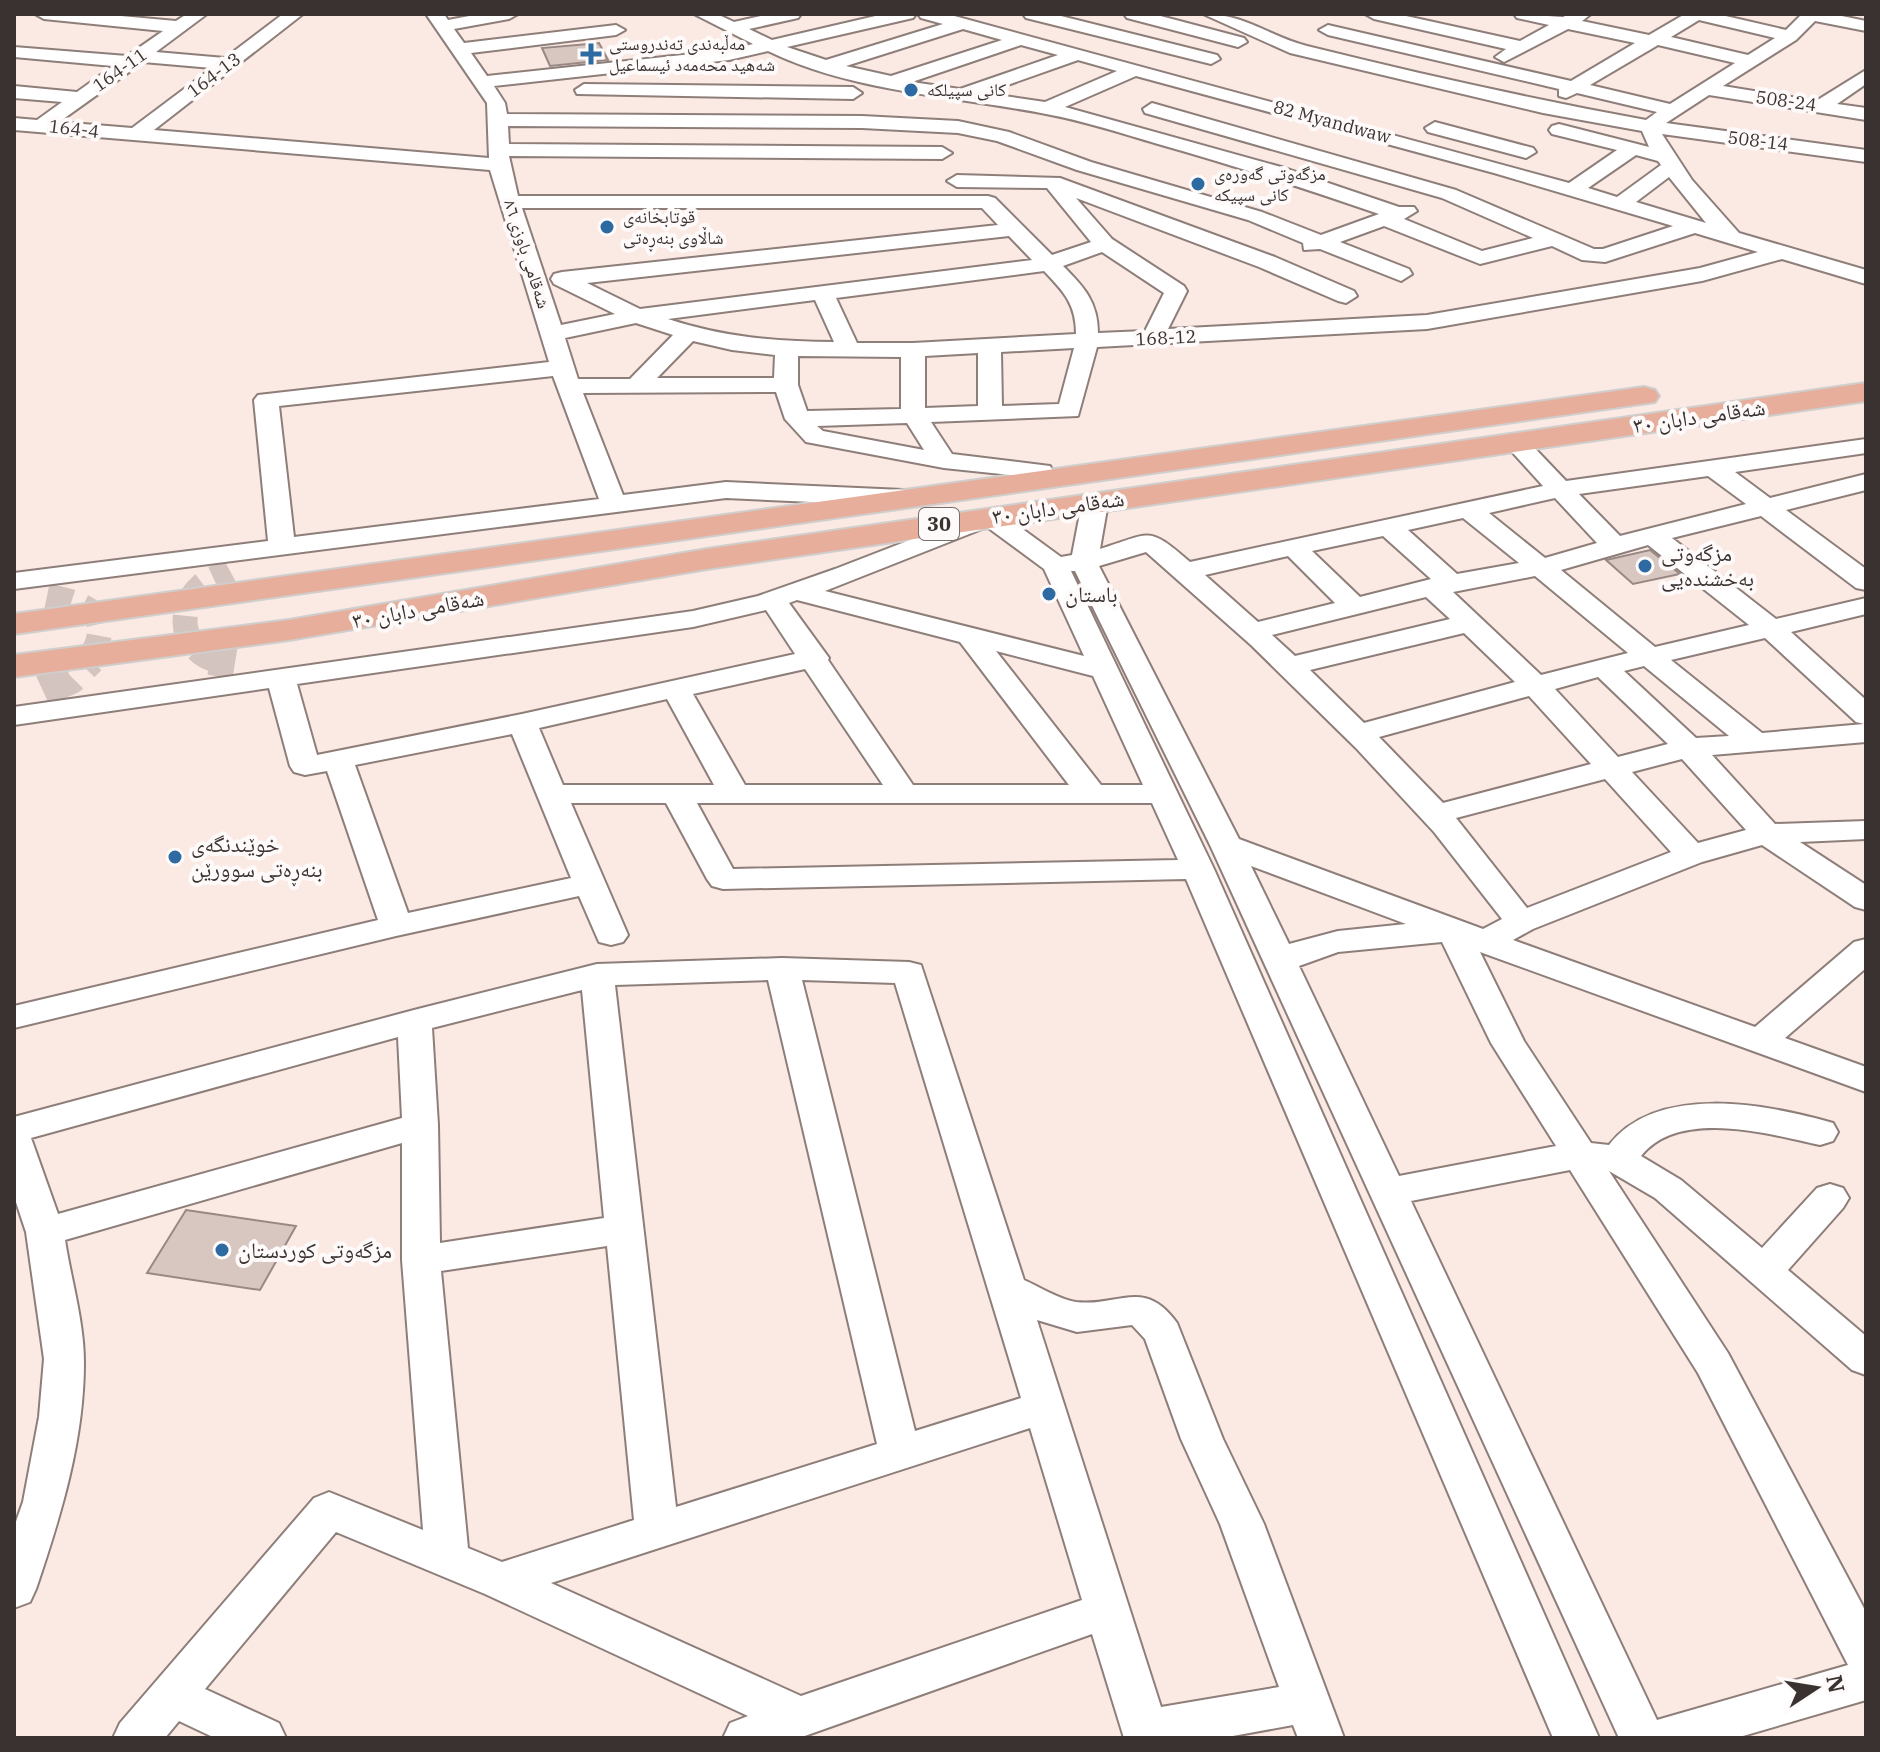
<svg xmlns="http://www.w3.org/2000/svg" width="1880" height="1752" font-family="'IBM Plex Serif','Noto Naskh Arabic',serif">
<rect width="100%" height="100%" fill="#fbe9e4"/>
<path fill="#d8c6c1" stroke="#988883" stroke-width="2" d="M599,43L608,60L550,66L542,48Z
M1650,550L1680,574L1633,584L1606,560Z
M186,1210L296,1226L260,1290L147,1273Z"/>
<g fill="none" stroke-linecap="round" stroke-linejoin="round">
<path stroke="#d4c4c0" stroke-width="25" stroke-dasharray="25 12" stroke-linecap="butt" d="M47,596C86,604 118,614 88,661
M219,661C182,653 174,610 201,586C209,579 221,576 230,571"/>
<path stroke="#d4c4c0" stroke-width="32" stroke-dasharray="32 16" stroke-linecap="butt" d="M210,659L235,663
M43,691L71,678L90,659"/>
<g stroke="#8e7e79" stroke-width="4">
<path id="minor" d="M35,14H99L176,21L187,14H207L156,52L225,58L283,14H303L154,130L489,158L487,103L426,14H444L448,20L480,14H518L509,19L454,29L464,43L616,25L625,30L616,35L471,53L487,76L729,50L753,44L694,14H717L734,22L770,14H801L798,18L749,29L772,40L884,14H916L913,18L787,47L826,60L943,24L921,18L918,14H947L1569,183L1617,150L1552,134L1549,130L1552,126L1559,124L1649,147L1642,131L1543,113L1290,53L1203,14C1246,14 1268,36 1307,46C1419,74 1532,99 1646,120L1657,112L1577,93L1566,98L1559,96V89L1328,35L1319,30L1328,25L1571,81L1635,43L1568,29L1504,62L1495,57L1506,49L1374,19L1365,14H1397L1520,41L1549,25L1517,18L1514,14L1563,17L1569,14H1591L1582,21L1649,35L1685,14H1717L1786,30L1802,14H1832L1866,21V31L1815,21L1796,40L1723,86L1816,101L1866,70V84L1837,104L1866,108V120L1709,95L1666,123L1866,150V162L1662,134L1692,180L1739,233L1866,270V284L1782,259L1702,281L1427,329L1097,347L1078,416L931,422L952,454L1050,466L1057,479L1053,484H1035L1031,477L944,468L806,442L785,419L776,392L583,393L623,495L726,482L903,490L912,493L916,498L912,503L903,506L726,498L14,589V573L268,541L254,400L258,395L549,362L490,170L14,130V118L37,120L62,102L14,98V86L77,92L113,66L14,57V47L127,56L163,31L44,19ZM1699,20L1775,38L1748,55L1671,37ZM963,29L1002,40L891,76L846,66ZM1021,45L1058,55L960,89L912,82ZM1658,45L1735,63L1670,104L1590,85ZM768,51C852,92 954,96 1046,114C1084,121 1121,133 1158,144C1233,165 1306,189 1379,214L1321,235L1262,212L1091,162L1009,132L958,121L862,116L507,114L505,103L494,86L729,60ZM1078,60L1117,71L1045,102L985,93ZM143,62L212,68L132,128L59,122ZM1136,76L1494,173L1673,226L1603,249H1594L1456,190L1159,105L1152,103L1143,109L1145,113L1442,198L1533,238L1482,251L1404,219L1417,211L1414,207H1399L1281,167L1065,107ZM508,126L862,128L958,133L997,141L1077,170L1248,220L1303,243L1304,250L1320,249L1401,281L1412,274L1409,269L1340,242L1384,226L1480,264L1552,246L1582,260L1605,262L1695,233L1758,252L1700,268L1427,315L1168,329L1187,291L1184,286L1112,239L1076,198L1259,267L1338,301L1346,303L1357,296L1354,291L1275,257L1060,178L957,175L947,181L957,187L1047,188L1091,242L1052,255L995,198L988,196H518L509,156L942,159L952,153L942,147L509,144ZM1636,155L1658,161L1661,165L1617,197L1588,188ZM1669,177L1706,223L1636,202ZM522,208H982L998,225L562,272L554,274L551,279L554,284L615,314L561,325ZM1009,236L1032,260L640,309L587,283ZM1102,252L1164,293L1145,331L1098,333C1098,302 1084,287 1063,266ZM1044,271C1064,292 1076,304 1076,334L913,343H857L836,298ZM815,300L834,342C777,342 723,337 668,319ZM636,323L673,335L630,379H578L565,338ZM693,341L732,350L775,355L774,378H657ZM1074,348L1059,404L1002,406L1001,352ZM978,353V406L925,408V356ZM798,356L901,357V409L807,411L798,385ZM553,376L599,499L294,537L279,406ZM907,423L924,450L823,431L817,426Z
M1023,14H1053L1217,55L1220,59L1211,64L1026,18Z
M1124,14H1153L1244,38L1247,42L1238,47L1127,18Z
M584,84L853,87L862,93L853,99L577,94L575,90Z
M1435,122L1533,148L1536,152L1526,158L1428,132L1425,128Z
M1515,435L1524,437L1566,481L1866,439V453L1735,472L1770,498L1866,474V490L1786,510L1866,569V590L1856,588L1761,516L1672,538L1776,619L1866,598V614L1791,632L1866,700V742L1712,755L1775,824L1866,821V839L1800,842L1866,885V910L1855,907L1762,845L1702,862L1533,929L1513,940L1755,1027L1854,942L1866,939V968L1785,1038L1866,1067V1092L1480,952L1524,1041L1591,1143L1609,1145C1657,1083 1767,1104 1833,1123L1838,1132L1833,1141L1820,1145C1769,1134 1679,1108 1641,1156L1681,1180L1762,1248L1817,1188L1830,1184L1843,1188L1849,1198L1843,1208L1788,1270L1866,1336V1375L1852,1370L1655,1198L1609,1171L1728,1353L1866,1612V1700L1736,1738H1619L1210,845L1075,571H1071L1214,869L1599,1738H1553L1186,879L723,889L712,886L707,879L666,803H571L628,935L623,942L611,945L599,942L579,896L396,936L14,1028V1006L378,920L327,771L305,775L294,772L290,766L269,688L14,725V707L693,611L758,596L835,569L990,509L999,512L1061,557L1072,555L1082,503L1086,498H1104L1108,503L1100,549C1152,533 1147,525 1190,562L1543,486L1503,442L1506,437ZM1708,476L1746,504L1620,536L1579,494ZM1555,498L1597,543L1545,558L1489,513ZM1463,518L1519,563L1457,574L1408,530ZM987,527L1044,569L1084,656L825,591ZM1383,536L1431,579L1360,597L1312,551ZM1648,545L1749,625L1655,647L1561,570ZM1146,552L1251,645L1356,748L1434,832L1502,919L1483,929L1239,839L1099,566ZM1288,556L1335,603L1258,622L1205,575ZM1535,576L1628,653L1541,675L1453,592ZM1426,597L1450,619L1295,656L1272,635ZM797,600L960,642L1069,785H913L828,660L829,658L789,603ZM766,610L795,654L522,714L317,755L297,684L693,627ZM1464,633L1515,682L1364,723L1310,670ZM1765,638L1856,722L1864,724L1762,733L1671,660ZM996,651L1093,676L1143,785H1101ZM1644,666L1729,736L1696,738L1624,671ZM805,669L883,785H745L693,694ZM1598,677L1668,744L1618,757L1555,689ZM1529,696L1591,764L1443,803L1379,737ZM667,699L714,785H563L539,728ZM512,734L571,878L408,913L355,765ZM1682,759L1746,830L1698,843L1632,772ZM1605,779L1671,852L1527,908L1456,818ZM697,803H1152L1178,860L733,869ZM1251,866L1406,924L1338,931L1289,944ZM1442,942L1491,1043L1556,1146L1399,1176L1299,966L1338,952ZM1570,1170L1698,1373L1848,1665L1657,1720L1411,1201Z
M782,958L909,962L921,965L1024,1280C1040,1287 1058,1299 1076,1302C1119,1307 1144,1277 1177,1323L1223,1439L1264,1524L1344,1738H1298L1293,1725L1222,1738H1124L1092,1634L799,1738H723L730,1723L748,1716L485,1594L336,1532L205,1689L279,1723L286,1738H215L179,1721L165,1738H113L120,1723L314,1498L329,1492L423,1530L402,1260V1143L65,1240C71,1279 84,1322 84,1362C84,1441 61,1515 36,1589L30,1602L14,1608V1527L23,1502L39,1417L44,1359L26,1232L14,1196V1117L414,1010L597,964ZM768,980L877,1444L676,1507L615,985ZM802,980L895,983L1021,1398L915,1431ZM582,990L604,1218L440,1243L438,1125L432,1028ZM398,1037L402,1118L58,1214L31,1138ZM607,1246L634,1520L502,1562L468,1548L441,1271ZM1037,1320L1077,1332L1132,1325L1145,1339L1181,1439L1220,1524L1279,1687L1161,1707ZM1030,1428L1082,1600L801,1696L551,1583Z"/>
</g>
<g stroke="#cfcecd" stroke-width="4">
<path id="major" d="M1866,383V401L707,569L289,640L14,677V655L289,620L707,549Z
M1644,387L1655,390L1659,396L1655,402L14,634V614Z"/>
</g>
<use href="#minor" fill="#fff" fill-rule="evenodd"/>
<use href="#major" fill="#e7ae9c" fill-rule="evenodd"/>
</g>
<g fill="#2c6aa1" stroke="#fefaf9" stroke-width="3">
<path d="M587 42h8v8h8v8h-8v8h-8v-8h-8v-8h8z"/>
<circle cx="911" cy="90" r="8"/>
<circle cx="1198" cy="184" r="8"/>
<circle cx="607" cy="227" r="8"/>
<circle cx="1645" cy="566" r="8"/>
<circle cx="1049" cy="594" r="8"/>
<circle cx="175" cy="857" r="8"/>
<circle cx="222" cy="1250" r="8"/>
</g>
<g text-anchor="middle" stroke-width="8" stroke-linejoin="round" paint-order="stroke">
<g font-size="18" fill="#393230" stroke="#fefaf9" text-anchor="start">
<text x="609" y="50">مەڵبەندی تەندروستی<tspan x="609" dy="21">شەهید محەمەد ئیسماعیل</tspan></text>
<text x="927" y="96">کانی سپیلکە</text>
<text x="1214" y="180">مزگەوتی گەورەی<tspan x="1214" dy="21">کانی سپیکە</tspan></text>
<text x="623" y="223">قوتابخانەی<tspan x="623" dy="21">شاڵاوی بنەڕەتی</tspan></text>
</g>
<g font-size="18" fill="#393230" stroke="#fefaf9">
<text transform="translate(120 70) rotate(-35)" y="6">164-11</text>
<text transform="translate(214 75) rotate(-37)" y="6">164-13</text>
<text transform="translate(1786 101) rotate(8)" y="6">508-24</text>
<text transform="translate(1332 122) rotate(15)" y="6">82 Myandwaw</text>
<text transform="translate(74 129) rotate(7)" y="6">164-4</text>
<text transform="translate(1758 141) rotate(7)" y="6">508-14</text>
<text transform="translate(527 254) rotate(72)" y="6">شەقامی باوزی ٨٦</text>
<text transform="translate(1166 338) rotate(-3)" y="6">168-12</text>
</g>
<rect fill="#fefaf9" stroke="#746e6c" stroke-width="2" x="919" y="508" width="40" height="32" rx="6"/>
<g font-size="20" font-weight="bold" fill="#393230">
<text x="939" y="531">30</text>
</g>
<g font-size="22" fill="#393230" stroke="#fefaf9">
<text transform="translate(1699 416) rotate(-8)" y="8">شەقامی دابان ٣٠</text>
<text transform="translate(1058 507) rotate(-8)" y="8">شەقامی دابان ٣٠</text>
<text transform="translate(418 609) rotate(-10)" y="8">شەقامی دابان ٣٠</text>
</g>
<g font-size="22" fill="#393230" stroke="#fefaf9" text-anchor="start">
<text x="1661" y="561">مزگەوتی<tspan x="1661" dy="25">بەخشندەیی</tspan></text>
<text x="1065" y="602">باستان</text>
<text x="191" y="852">خوێندنگەی<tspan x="191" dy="25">بنەڕەتی سوورێن</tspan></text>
<text x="238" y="1258">مزگەوتی کوردستان</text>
</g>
</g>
<rect width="1880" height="1752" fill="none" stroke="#393230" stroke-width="32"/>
<g transform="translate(1816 1688) rotate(78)" stroke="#fefaf9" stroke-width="6" paint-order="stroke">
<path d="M0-6L14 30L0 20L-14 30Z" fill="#393230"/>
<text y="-12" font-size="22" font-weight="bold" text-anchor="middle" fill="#393230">N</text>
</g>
</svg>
